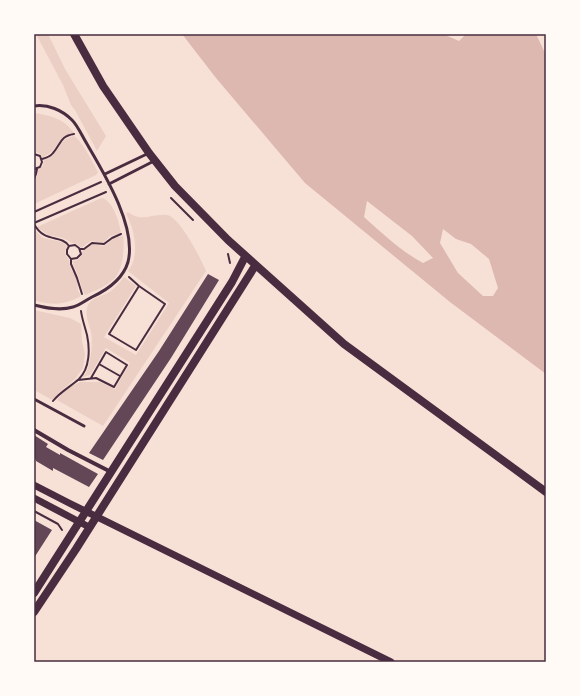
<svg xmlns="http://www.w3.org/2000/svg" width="580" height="696" font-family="Roboto,sans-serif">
<rect width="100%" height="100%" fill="#f7e1d7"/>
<path fill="#ebcfc5" d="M36,34H48L65,69L106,136L97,151L75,110L71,105L63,85Z
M34,113C49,115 65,119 74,133C58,134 57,153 43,157L39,153L34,152Z
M74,136C83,142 93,163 98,172L96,175L34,204V181L38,174V170L43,166L44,160C60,155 57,139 74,136Z
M103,198C114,204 119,221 121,233L110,236L103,243L91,241L81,248L77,244L72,243L63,238L48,235L37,227L99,199Z
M128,212C143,223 151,213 167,215C180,217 201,259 206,271L103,426L57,400L64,391L72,386L80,382H100L115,389L130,363L106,348L90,375L83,377C91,368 93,344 91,332C89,323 84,315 88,305C92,297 104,296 111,291C116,287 120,282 124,277L136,286L104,337L136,355L169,303L128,271C140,257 135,229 126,214Z
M34,229L43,238L62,242L67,246L65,251L66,256L69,260L71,269L77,279L78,291L81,296C65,305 51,306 34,300Z
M123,236C125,247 123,269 115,278C107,286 95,291 85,295L82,289L80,281L72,261C78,261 83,257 82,251L92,244L103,246L106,245L113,238Z
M34,310L70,318L81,324L82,341L85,354L83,368L75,379L61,391L52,400L34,390Z"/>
<path fill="#dcb8b0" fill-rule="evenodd" d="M182,34H443L459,41L466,34H536L546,55V374L450,302L305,183L216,78ZM367,201L412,236L433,258L423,263C401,251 383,234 364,217ZM443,229L456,239L471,244L489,259L498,288L493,296H483L458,273L440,243Z"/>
<path fill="#644757" d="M208,274L219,280L171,358L103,460L89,453L159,351Z
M34,435L48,444L46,447L60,455V453L98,474L89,487L53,468V471L36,461V460L34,458Z
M34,520L52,530L34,558Z"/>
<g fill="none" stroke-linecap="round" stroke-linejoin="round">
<path stroke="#4a2c40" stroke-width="2" d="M34,154L40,156L42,162L40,167L34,169
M42,159C46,158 50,157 53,153C61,144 60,136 74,134
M34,179L36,174L37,169
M171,198L193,220
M34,212L101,182
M34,223L106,192
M34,224C45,244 61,234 69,246
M80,249H84L92,243L104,244L112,238L121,234
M228,254L230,263
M71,259L77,258L81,254L79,248L75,245L69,246L67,250V254L71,259V264L77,278L82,294
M129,277L139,286L165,304L136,350L109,334L139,286
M99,364L120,376
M78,380L96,378L114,387L127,365L106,352L91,378
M53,401C60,392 70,387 79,379C90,368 90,349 87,335C85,327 82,319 81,311
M34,511L58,524L62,530"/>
<path stroke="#4a2c40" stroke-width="3" d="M34,106C48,104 62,110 72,120C78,126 82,136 87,144C104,173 137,227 128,262C123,279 107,290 92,297C86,300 80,305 73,307C60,311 46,308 34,305
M105,174L149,153
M109,184L154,161
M34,399L84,426"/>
<path stroke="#4a2c40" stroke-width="4" d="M34,430L68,450L111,472"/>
<path stroke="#4a2c40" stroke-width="7" d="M34,485L69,503L391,662
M34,498L89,527"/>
<path stroke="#4a2c40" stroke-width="8" d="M74,34L103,86L149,153L175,186L228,240L344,344L546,492
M34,593L232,282L245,257
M34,612L76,549L255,266"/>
</g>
<rect width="580" height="696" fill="none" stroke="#fffaf5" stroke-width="70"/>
<rect x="35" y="35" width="510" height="626" fill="none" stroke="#4a2c40" stroke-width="1.5"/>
</svg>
